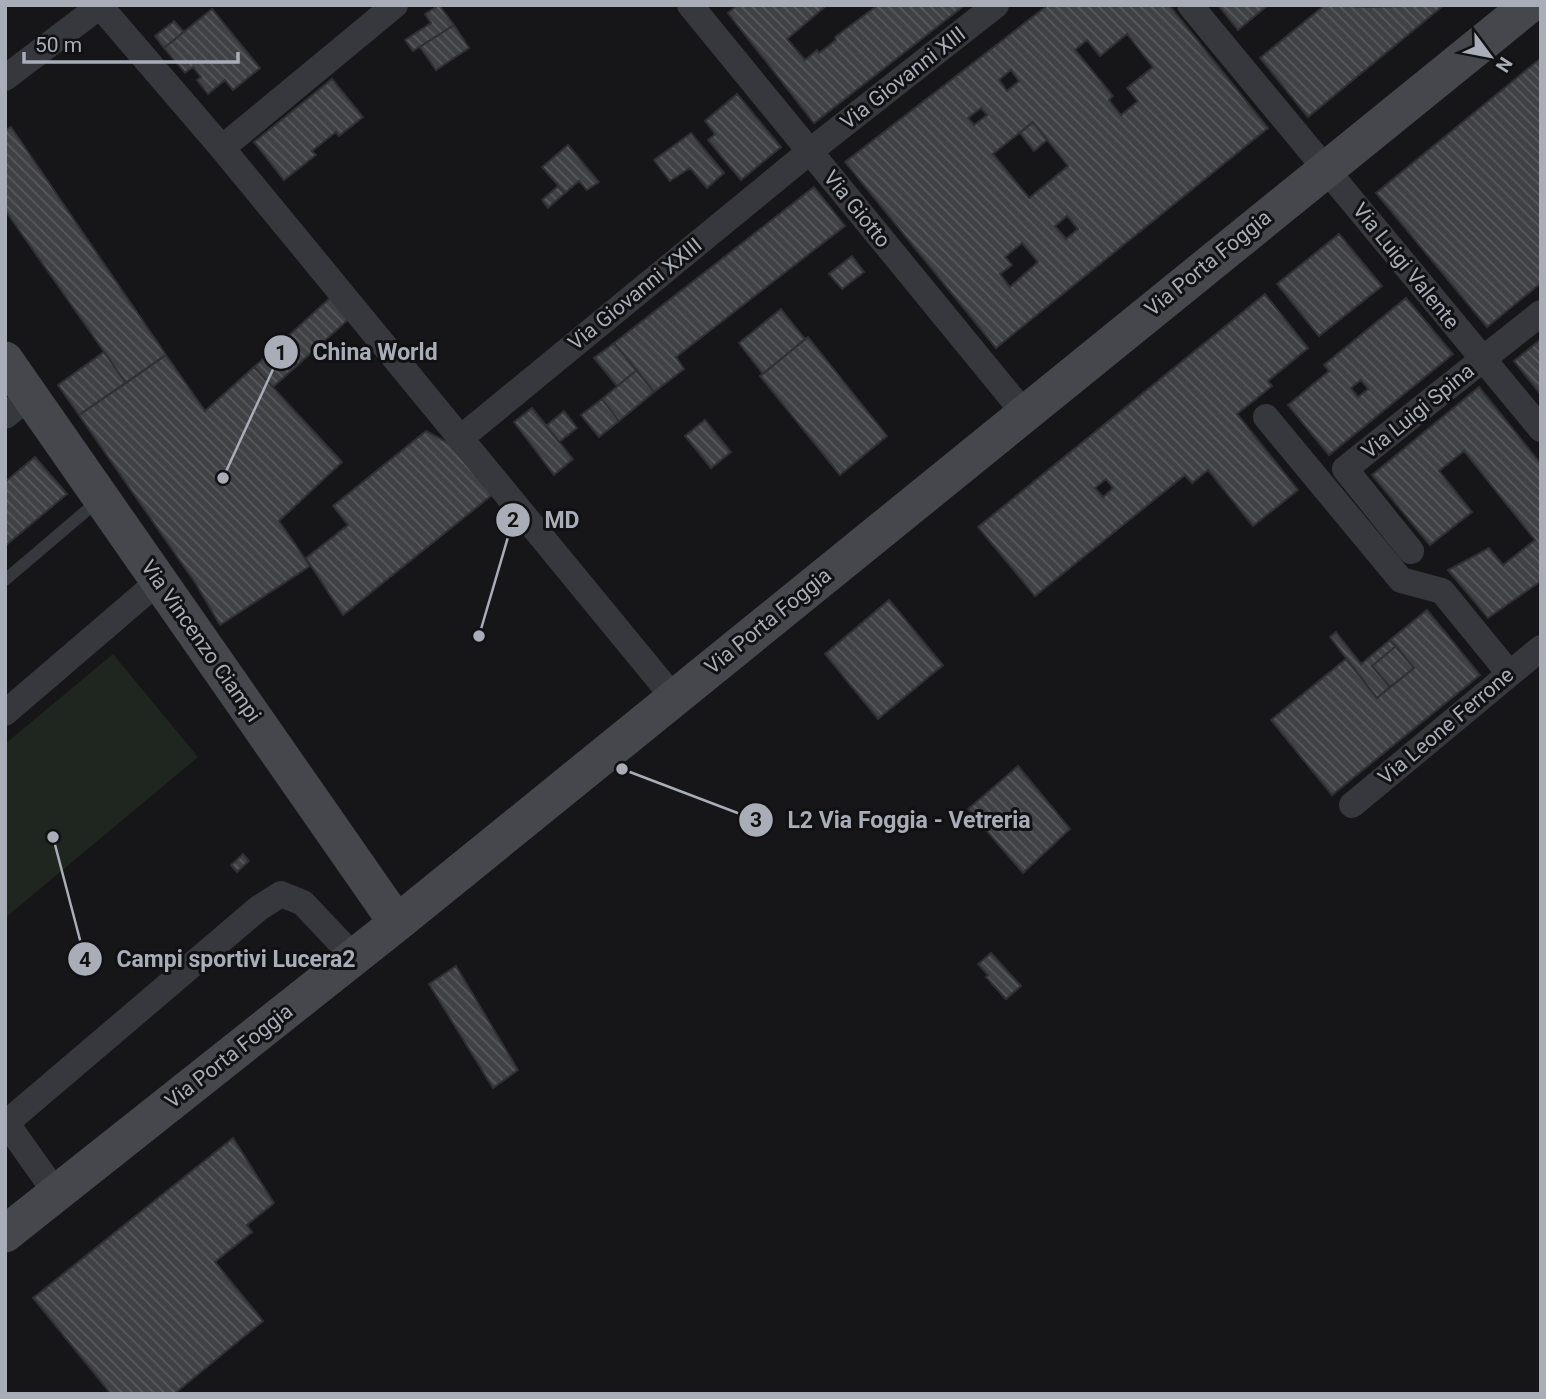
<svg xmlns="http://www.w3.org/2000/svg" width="1546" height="1399" font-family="Roboto,sans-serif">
<defs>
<pattern id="building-back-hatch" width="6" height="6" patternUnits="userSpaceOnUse" patternTransform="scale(1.75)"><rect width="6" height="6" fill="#404145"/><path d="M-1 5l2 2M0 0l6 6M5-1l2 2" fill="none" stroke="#595a5e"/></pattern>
</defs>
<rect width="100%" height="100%" fill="#161618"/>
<path fill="#1e261f" d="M113,654L198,757L5,918V744Z"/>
<path fill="url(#building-back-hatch)" stroke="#303034" stroke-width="2" fill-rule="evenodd" d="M439,5L454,25L413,51L405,40L431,23L425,14Z
M737,5H827L787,39L805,60L817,50L819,53L836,40L835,37L878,5H965L814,123L728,13Z
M1048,5H1169L1268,128L996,348L845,162ZM1127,34L1153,67L1127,88L1138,101L1121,115L1109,100L1113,96L1075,50L1087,40L1100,56ZM1011,70L1019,81L1007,91L999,80ZM981,108L987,115L974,125L968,118ZM1033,122L1068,166L1029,198L993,154ZM1067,216L1078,229L1066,239L1055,226ZM1022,243L1038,262L1010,287L1000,274L1012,265L1005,257Z
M1218,5H1268L1238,30Z
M1325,5L1367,7L1444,5L1308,117L1260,58Z
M212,9L260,68L233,90L225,80L208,94L197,80L201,77L193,67L185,73L164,48Z
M174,21L184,32L164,48L155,36Z
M454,25L469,48L436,70L420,47Z
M1541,58V283L1487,327L1376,193Z
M332,79L363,117L339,136L336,132L312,151L316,155L284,180L254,142Z
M737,94L781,147L741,180L708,140L715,134L705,121Z
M1033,122L1047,140L1034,151L1020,133Z
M11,127L166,355L126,383L5,210V130Z
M691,133L724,173L707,188L690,168L670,181L654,160Z
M568,145L599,182L587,190L579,181L565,193L542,167Z
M558,186L565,193L548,208L542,200Z
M814,187L845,226L676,357L684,369L654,392L614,343Z
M1339,234L1382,286L1319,336L1277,284Z
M852,256L864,272L842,289L829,274Z
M1265,294L1308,348L1268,381L1272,386L1237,414L1298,490L1253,526L1208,470L1192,483L1185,475L1035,596L978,527ZM1106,479L1113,488L1103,497L1095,488Z
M330,298L349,319L273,387L254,367Z
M1406,298L1453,354L1329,455L1288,405L1329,371L1324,365ZM1361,380L1368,389L1358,397L1351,388Z
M781,309L805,339L763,374L739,343Z
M808,337L887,436L840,475L760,376Z
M1541,339V395L1514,361Z
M614,343L637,370L617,386L594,358Z
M104,352L126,383L79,415L58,385Z
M166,355L205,411L254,367L342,462L279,521L310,566L220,625L196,584L79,415Z
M637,370L654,392L619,421L602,399Z
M1479,387L1541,464V581L1488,618L1448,570L1489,548L1503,565L1535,540L1464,451L1439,471L1472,512L1430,545L1372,475Z
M602,399L619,421L599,437L581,415Z
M532,408L573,459L554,475L514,422Z
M564,411L577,428L559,442L546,426Z
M705,420L731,452L711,468L685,436Z
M426,431L450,444L492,495L343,615L306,558L348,525L333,506Z
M35,457L67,494L5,546V482Z
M889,600L943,665L878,719L825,654Z
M1427,610L1480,675L1332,795L1271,720L1346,659L1377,698L1414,668L1390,640Z
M1336,632L1361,664L1390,640L1396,646L1372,666L1390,687L1377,698L1330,637Z
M1396,646L1414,668L1390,687L1372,666Z
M1018,766L1070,829L1023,873L968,809Z
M243,854L249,861L237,872L231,865Z
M991,953L1021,986L1006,999L986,977L988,975L978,964Z
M456,966L518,1070L493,1088L429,984Z
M233,1138L274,1203L247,1225L252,1232L215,1262L263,1321L174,1394H111L33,1298Z"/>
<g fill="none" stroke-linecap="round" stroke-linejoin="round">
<path stroke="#37383d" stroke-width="12" d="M5,580L99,500"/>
<path stroke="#37383d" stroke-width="26" d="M690,5L1024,413
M1190,5L1541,429
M5,78L100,6L222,148L674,698
M222,148L395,5
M5,416L30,396
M1266,417L1401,580L1442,591L1509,673
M462,437L809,152L996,5
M1411,551L1345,469L1541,313
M5,713L159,581
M1352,805L1541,648
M5,1121L56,1193
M5,1124L259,908L281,894L303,903L354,957"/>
<path stroke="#45474d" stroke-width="37" d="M5,360L397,923
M5,1234L397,923L1529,5"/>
</g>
<g text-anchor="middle" stroke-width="6" stroke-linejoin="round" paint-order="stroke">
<g font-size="21" fill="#a8adb8" stroke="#111113">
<text transform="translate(903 78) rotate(-38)" y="7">Via Giovanni XIII</text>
<text transform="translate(857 209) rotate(51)" y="7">Via Giotto</text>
<text transform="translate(1208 263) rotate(-39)" y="7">Via Porta Foggia</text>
<text transform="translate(1406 266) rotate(51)" y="7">Via Luigi Valente</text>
<text transform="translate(635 294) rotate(-39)" y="7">Via Giovanni XXIII</text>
<text transform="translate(1418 411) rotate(-39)" y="7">Via Luigi Spina</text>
<text transform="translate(768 621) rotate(-39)" y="7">Via Porta Foggia</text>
<text transform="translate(201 641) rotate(55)" y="7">Via Vincenzo Ciampi</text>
<text transform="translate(1446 726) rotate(-40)" y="7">Via Leone Ferrone</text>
<text transform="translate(229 1056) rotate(-38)" y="7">Via Porta Foggia</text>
</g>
</g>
<path fill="none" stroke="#a8adb8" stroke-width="2.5" d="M223 478L281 352M479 636L513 520M622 769L756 820M53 837L85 959"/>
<g fill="#a8adb8" stroke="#111113" stroke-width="2.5">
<circle cx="223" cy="478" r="7"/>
<circle cx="479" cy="636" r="7"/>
<circle cx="622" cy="769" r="7"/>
<circle cx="53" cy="837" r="7"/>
<circle cx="281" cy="352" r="18"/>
<circle cx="513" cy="520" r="18"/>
<circle cx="756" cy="820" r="18"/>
<circle cx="85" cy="959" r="18"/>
</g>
<g font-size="21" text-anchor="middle" font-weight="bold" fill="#111">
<text x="281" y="360">1</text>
<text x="513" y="527">2</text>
<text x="756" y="827">3</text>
<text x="85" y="967">4</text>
</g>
<g font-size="23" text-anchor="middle" font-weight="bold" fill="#a8adb8" stroke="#111113" stroke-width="6" stroke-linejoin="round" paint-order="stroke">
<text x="375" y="360">China World</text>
<text x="562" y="528">MD</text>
<text x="909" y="828">L2 Via Foggia - Vetreria</text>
<text x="236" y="967">Campi sportivi Lucera2</text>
</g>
<rect width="1546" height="1399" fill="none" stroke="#a8adb8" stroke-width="14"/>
<g transform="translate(1490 56) rotate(122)" stroke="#111113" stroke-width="5" paint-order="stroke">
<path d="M0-5L12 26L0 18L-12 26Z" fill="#a8adb8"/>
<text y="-10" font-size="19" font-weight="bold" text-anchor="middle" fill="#a8adb8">N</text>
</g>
<path d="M24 52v10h214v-10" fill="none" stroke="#a8adb8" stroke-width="3.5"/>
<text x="35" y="52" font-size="21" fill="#a8adb8" stroke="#111113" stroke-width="5" paint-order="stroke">50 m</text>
</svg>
